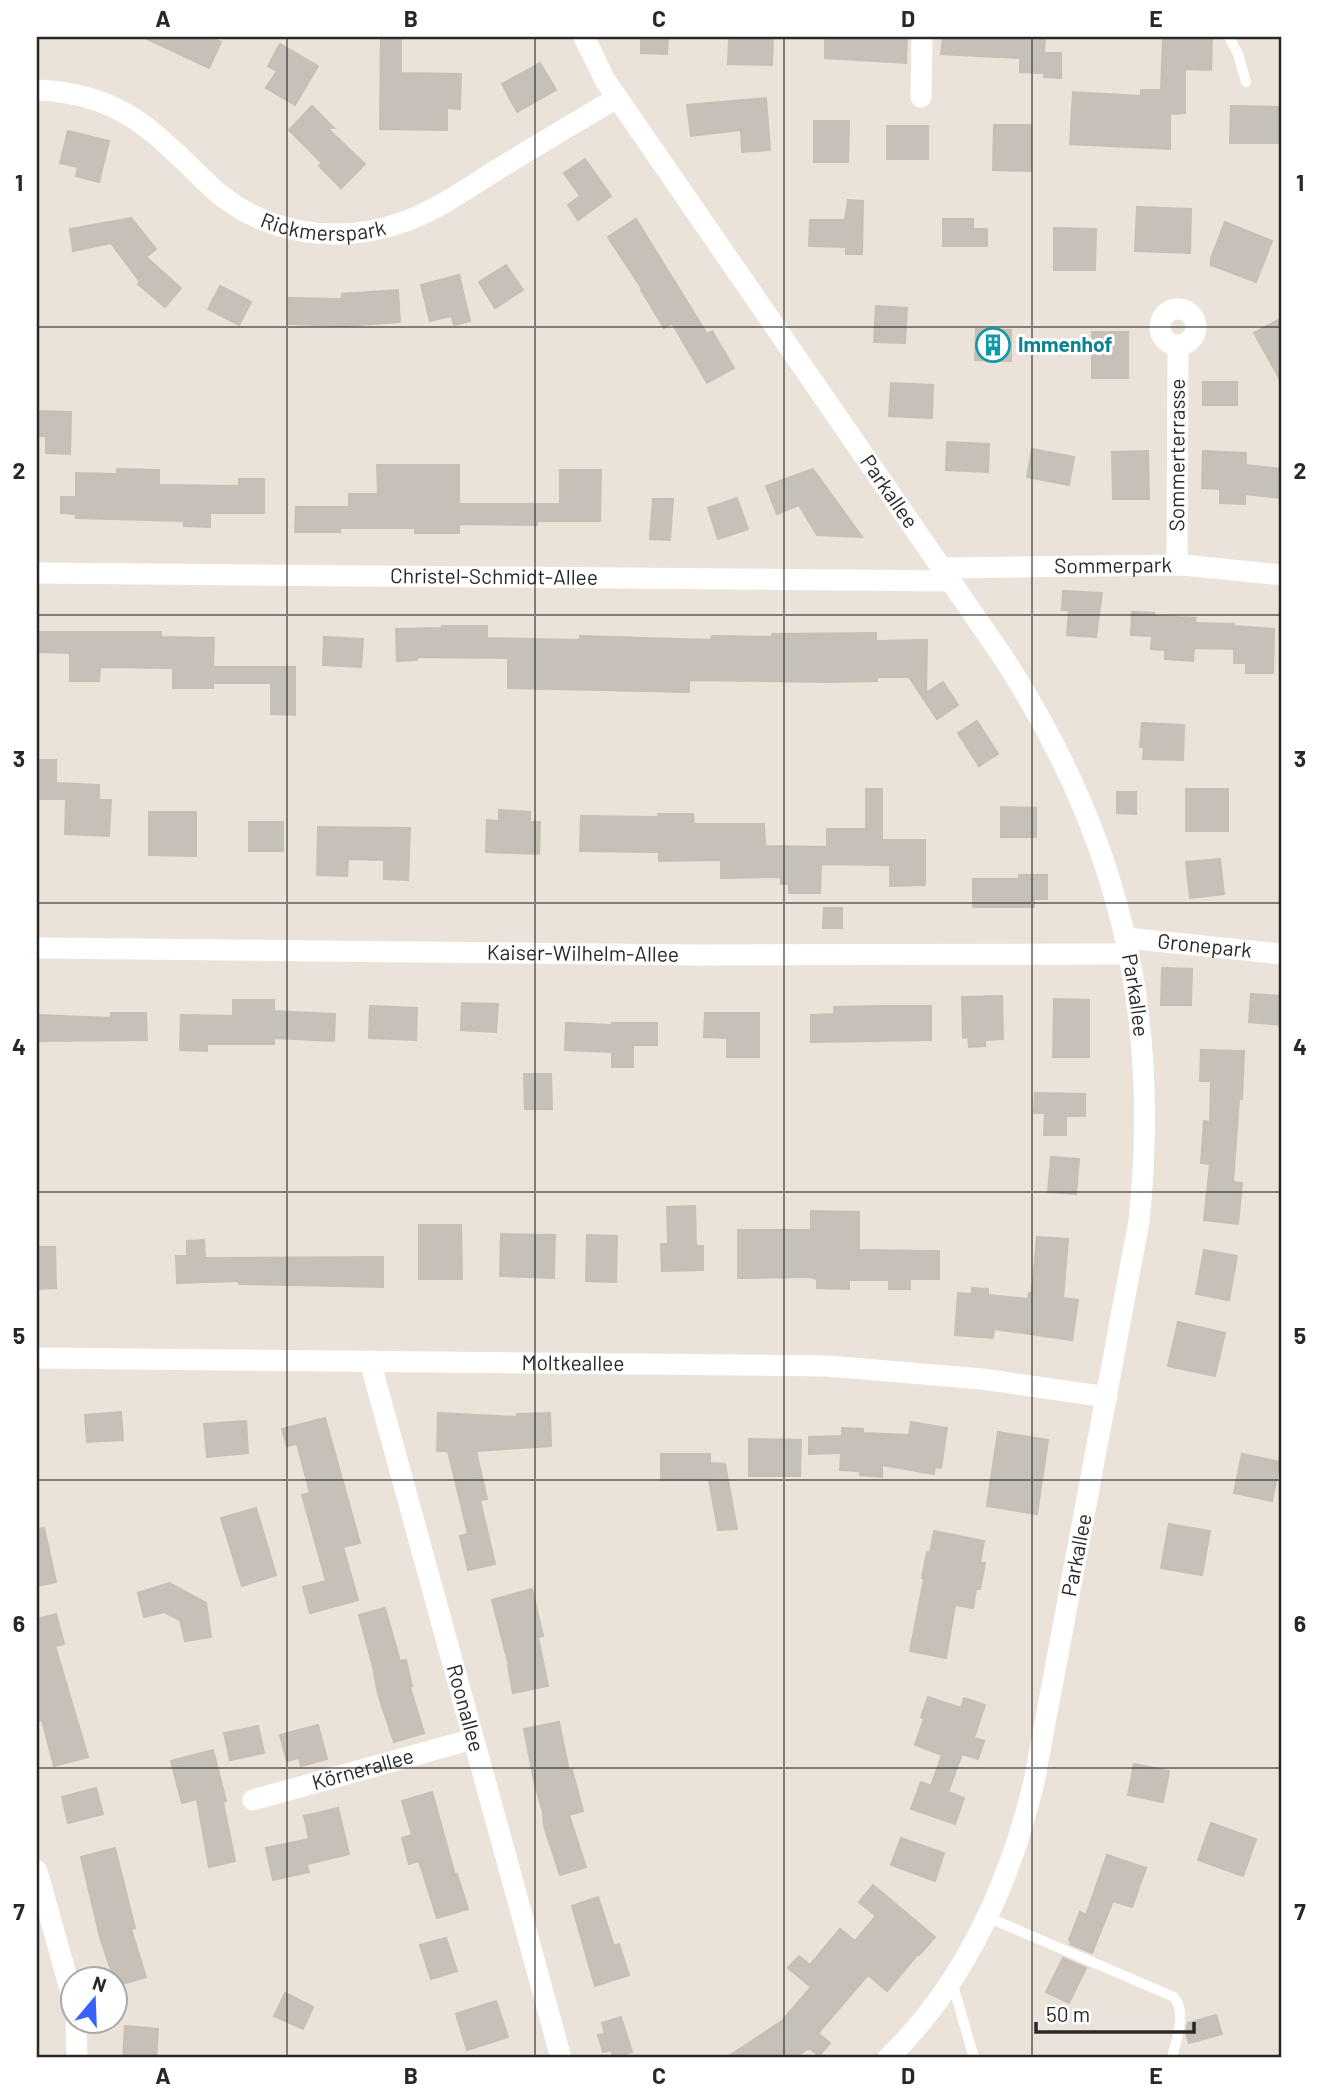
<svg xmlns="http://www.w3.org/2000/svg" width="1319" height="2095" font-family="Barlow,sans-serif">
<rect width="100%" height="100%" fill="#ebe3da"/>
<path fill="#c6c0b9" stroke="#c6bfb3" stroke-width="2" d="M143,37H209L221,42L209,68Z
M381,37H401V73L461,74L460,109L447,108V130L380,129Z
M641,37H668L667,54L641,53Z
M729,37H773L772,65L728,64Z
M825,37H907L906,63L825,58Z
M943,37H1045L1044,53H1061V78L1044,77V73L1020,72V58L941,54Z
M1163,37H1212L1211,70L1185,69V113L1170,114V149L1070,144L1073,92L1141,96V90H1161Z
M280,44L318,66L295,105L266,88L277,71L268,66Z
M540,63L556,90L517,112L502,84Z
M766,98L770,150L742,152L741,130L691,136L687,105Z
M312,106L334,128H327L365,164L341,188L319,166L322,163L289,130Z
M1231,106L1282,107V143H1230Z
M814,121H849L848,162H814Z
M994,125H1031V171L993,170Z
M887,126H928V159H887Z
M68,131L109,141L99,182L76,176L78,167L60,163Z
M585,159L611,196L578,220L568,205L580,196L564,173Z
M848,200L863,201L862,254H846V247L809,246L810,220H845Z
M1137,207L1191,209L1190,253L1135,251Z
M131,218L156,249L146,257L181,288L165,307L138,284L140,282L111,243L73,251L70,229Z
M636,219L707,334L712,331L734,368L707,383L672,323L664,328L641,290L642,289L608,237Z
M943,219H973V229H987V246H943Z
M1225,222L1272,241L1256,282L1211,265V258Z
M1054,228L1096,229L1095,270H1054Z
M506,265L523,290L495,308L479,282Z
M459,275L470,321L454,325L451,316L430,321L421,285Z
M220,286L251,302L239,325L208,309Z
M398,290L400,322L344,326L289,324V298L342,299V294Z
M876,306L907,308L905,343L874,342Z
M1282,318V383L1254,333Z
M976,329L1011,330V361L975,360Z
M1092,332H1128V378H1092Z
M1203,382H1237V405H1203Z
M891,383L933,385L932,418L889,416Z
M37,411L71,412L70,454L46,453V436H37Z
M947,442L989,444L988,472L946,470Z
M1032,449L1074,457L1069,485L1027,477Z
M1148,451L1149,499H1113L1112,452Z
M1203,451L1246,453V465L1282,469V498L1245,494V504L1220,503V489L1202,488Z
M377,465H459V504H560V470H601L600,521H537V525L459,524V533H415V528H340V532H295L296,507H349V494H378Z
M117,469L159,470V485L239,486V479H264V513H210V527L184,526V521L76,518V514L61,513V497H76V473L117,474Z
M813,469L862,537L817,535L799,505L777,514L766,486Z
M737,498L748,529L718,539L708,508Z
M653,499H673L670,540L650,539Z
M1063,591L1102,593L1096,637L1067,635L1069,610H1062Z
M1132,612L1154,613V616L1196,618L1195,623L1234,624V626L1274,629L1273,673H1246V663H1234V649L1194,648L1193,661L1165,659V650L1151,649L1152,636L1131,635Z
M442,626H487V638L580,640V636L711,640L712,636L772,637V634L876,633V641L927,640L926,693L943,682L958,705L937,719L909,677H877V681L828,682L689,680V692L508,688V658L417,657V660L397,661L396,629L442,628Z
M37,632H161V637L214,638L213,667H295V715L271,714V683H213V688H173V668L100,667L99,681H70V653L37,652Z
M324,637L363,639L361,667L323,665Z
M977,721L998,754L979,766L958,733Z
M1142,723L1184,725L1183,760L1143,759L1144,747H1140Z
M37,760H56V783L99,785V800H111L109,836L65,834L66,799H37Z
M866,789H882V840H925V885L890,886V865L821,864L820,893H789V884H781V877L721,878V860L659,861V852L580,851L581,816L659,817L658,814H693L694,824H764L765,846L827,847V829H866Z
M1186,789H1228V831H1186Z
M1117,792H1136V814L1117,813Z
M1001,807L1036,808V837H1001Z
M499,810L530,812V822H540L539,854L486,852L487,820L499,821Z
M149,812H196V856L149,855Z
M249,822H283V851H249Z
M318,827L410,828L408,880L384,879V860L348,859L347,876L317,875Z
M1220,859L1224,894L1190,898L1186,862Z
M1019,875H1047V899H1034V907H973V879H1019Z
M824,908H842V928H823Z
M1162,968L1192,969L1191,1005H1161Z
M1251,994L1282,996V1025L1249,1022Z
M1002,996L1003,1039L985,1040V1046L969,1047L968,1037L963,1038L962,997Z
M1054,999L1089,1000V1057H1053Z
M233,1000H274V1011L335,1014L334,1041L274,1038V1044H207V1051L180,1050L181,1015L233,1016Z
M462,1003L498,1004L496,1032L461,1030Z
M370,1006L417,1008L416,1040L369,1038Z
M884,1006H931V1040L811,1042V1015L834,1014V1007Z
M111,1013H146L147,1040L37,1041V1015L111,1018Z
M705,1013H759V1057H727V1038L704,1037Z
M566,1023L612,1025V1023H657V1045H633V1067H612V1052L565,1050Z
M1201,1050L1244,1051L1242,1099H1239L1233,1182L1242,1183L1238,1224L1204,1220L1210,1164L1201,1163L1204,1121L1210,1122L1211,1081H1200Z
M524,1074H551L552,1109H525Z
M1035,1093L1085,1094V1116H1066V1135H1044L1045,1113H1034Z
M1051,1157L1079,1159L1076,1194L1048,1192Z
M695,1206L696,1246H703V1270L662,1271L661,1244H668L667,1207Z
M811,1211L859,1212V1250L939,1251V1279H910V1289H889V1280H849V1289L817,1288V1279L810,1277L738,1278V1230H811Z
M419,1225H461L462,1279H419Z
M501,1234L555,1235L554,1278L500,1276Z
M587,1235L617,1236L616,1282L586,1281Z
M1037,1237L1068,1239L1063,1298L1078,1300L1072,1340L994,1329L993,1338L955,1335L958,1293L972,1294V1288L988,1289V1295L1028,1299L1029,1293H1032Z
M204,1240L205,1258L383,1257V1287L239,1284V1281L177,1283L176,1256H187V1241Z
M37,1247H55L56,1288L37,1289Z
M1204,1250L1237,1256L1229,1300L1196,1294Z
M1178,1322L1225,1333L1215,1376L1168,1366Z
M121,1412L123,1440L87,1442L85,1415Z
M438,1413L517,1417V1414L550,1413L551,1446L476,1451L487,1499L480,1500L495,1564L468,1570L460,1536L468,1534L448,1451H437Z
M325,1418L360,1543L343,1547L358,1600L310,1613L303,1587L326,1581L302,1495L310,1493L297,1444L287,1446L282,1429Z
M246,1421L248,1453L207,1457L204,1424Z
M911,1422L947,1428L941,1468L935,1467L934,1474L882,1465V1477L860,1475V1471L840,1470L841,1453L809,1454V1437L842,1436V1428L863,1429V1433L909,1435Z
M998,1432L1048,1440L1037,1514L987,1506Z
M749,1439L801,1440L800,1476H749Z
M661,1454H710V1463L725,1464L737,1529L718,1530L709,1480H661Z
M1242,1454L1280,1462L1272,1501L1234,1493Z
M256,1508L276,1575L242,1586L221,1518Z
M1169,1524L1210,1531L1202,1575L1161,1568Z
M44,1528L56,1582L37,1586V1529Z
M934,1531L984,1541L980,1563H985L980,1589H976L973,1608L955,1605L946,1658L910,1651L924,1579L922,1578L927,1552L930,1553Z
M169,1583L206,1603L211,1637L185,1641L180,1620L164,1612L144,1617L138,1593Z
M532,1589L543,1636L538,1637L548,1686L513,1693L508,1666H509L492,1600Z
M385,1608L400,1661L406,1660L412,1686L410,1687L424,1733L394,1742L378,1694L373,1667L359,1615Z
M56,1614L64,1644L55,1646L88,1757L54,1766L42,1720L37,1721V1619Z
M928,1697L961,1708L964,1698L985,1705L974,1738L984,1741L978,1759L962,1754L948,1792L964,1798L955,1824L911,1809L921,1782L931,1786L942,1755L915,1745L924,1719L921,1717Z
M559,1722L569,1771L572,1770L583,1811L569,1815L586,1867L560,1875L544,1826L543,1812L534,1781L524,1729Z
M318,1725L327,1759L301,1766L299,1758L287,1761L280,1735Z
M258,1726L264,1753L230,1760L224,1733Z
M213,1750L226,1801L223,1802L235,1861L209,1867L197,1799L182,1803L171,1761Z
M1134,1764L1169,1771L1163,1802L1128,1795Z
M96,1788L103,1814L68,1823L62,1797Z
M432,1792L455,1875L457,1874L468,1909L437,1918L419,1861L409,1864L402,1838L412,1835L402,1801Z
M338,1808L349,1854L307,1864L309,1872L273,1880L266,1848L309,1839L304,1816Z
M1211,1823L1256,1839L1243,1876L1198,1860Z
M901,1838L944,1853L935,1881L891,1865Z
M115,1848L135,1928L131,1929L146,1977L116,1986V1979H114L100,1937L81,1857Z
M1107,1855L1146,1868L1132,1907L1113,1901L1092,1953L1070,1944L1071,1941L1069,1940L1080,1912L1086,1915Z
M873,1885L935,1937L919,1955L918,1954L887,1991L868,1975L818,2033L830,2043L819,2056L809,2048L794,2058H726L782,2021L811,1987L788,1968L799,1956L810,1965L840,1929L855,1941L876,1916L859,1902Z
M598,1897L614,1946L619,1944L629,1975L595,1986L572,1906Z
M446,1938L457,1971L431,1979L420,1945Z
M1063,1958L1086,1968L1069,2003L1046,1992Z
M285,1993L313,2007L303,2029L274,2016Z
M496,2001L508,2037L467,2050L456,2014Z
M1216,2015L1222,2034L1189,2043L1186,2033L1188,2023Z
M621,2017L632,2052L613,2057L611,2050L603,2052L598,2035L605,2034L602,2023Z
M125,2026L158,2029L156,2058H123Z"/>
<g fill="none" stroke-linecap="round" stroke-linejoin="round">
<path stroke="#fff" stroke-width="10" d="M1229,37L1238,54L1246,82
M987,1917L1174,1997C1187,2014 1176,2039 1172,2058
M952,1982L974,2058"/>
<g stroke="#fff" stroke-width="21">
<path id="s1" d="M584,37L605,80L1005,660C1119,837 1161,1012 1139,1221L1034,1782C1010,1883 964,1985 888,2058"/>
<path id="s2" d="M37,90C117,93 150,127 204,180C257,234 336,247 406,221C441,208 472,185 503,166C541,143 579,120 617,98"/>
<path d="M921,97L922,37"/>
<circle cx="1178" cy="327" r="18"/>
<path id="s3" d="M1177,565L1178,346"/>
<path id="s4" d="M941,568L1183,565L1282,575"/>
<path id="s5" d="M37,573L951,581"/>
<path id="s6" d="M1126,938L1282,954"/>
<path id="s7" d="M37,948L699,955L1129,954"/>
<path id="s8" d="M37,1358L828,1366L982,1379L1107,1397"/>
<path id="s9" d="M370,1361L561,2058"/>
<path id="s10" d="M253,1800L473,1739"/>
<path d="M37,1871L74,2003"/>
<path d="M76,2022L77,2058"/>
</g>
</g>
<path fill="none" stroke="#282828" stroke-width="2" stroke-opacity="0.55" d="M287,37V2058M535,37V2058M784,37V2058M1032,37V2058M37,327H1282M37,615H1282M37,903H1282M37,1192H1282M37,1480H1282M37,1768H1282"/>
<defs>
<g id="building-ring" transform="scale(1.75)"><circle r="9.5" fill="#fff" stroke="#0f9aa8" stroke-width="1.5"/><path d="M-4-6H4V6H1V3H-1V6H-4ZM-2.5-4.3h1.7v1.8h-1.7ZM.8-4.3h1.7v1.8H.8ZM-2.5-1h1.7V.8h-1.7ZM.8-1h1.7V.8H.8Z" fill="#0f9aa8"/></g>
</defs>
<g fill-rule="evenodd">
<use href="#building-ring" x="993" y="345"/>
</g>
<g text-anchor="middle" stroke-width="6" stroke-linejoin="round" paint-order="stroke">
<g font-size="21" fill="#282828" stroke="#fff">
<text dy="7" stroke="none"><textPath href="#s2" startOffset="329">Rickmerspark</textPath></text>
<text dy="7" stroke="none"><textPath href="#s3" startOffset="110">Sommerterrasse</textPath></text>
<text dy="7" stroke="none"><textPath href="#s1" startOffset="548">Parkallee</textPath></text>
<text dy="7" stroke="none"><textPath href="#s4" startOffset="172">Sommerpark</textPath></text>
<text dy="7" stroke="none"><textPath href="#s5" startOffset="457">Christel-Schmidt-Allee</textPath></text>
<text dy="7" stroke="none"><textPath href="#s6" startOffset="79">Gronepark</textPath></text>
<text dy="7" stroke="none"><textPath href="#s7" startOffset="546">Kaiser-Wilhelm-Allee</textPath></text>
<text dy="7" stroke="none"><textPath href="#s1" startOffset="1115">Parkallee</textPath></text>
<text dy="7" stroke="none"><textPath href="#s8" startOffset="536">Moltkeallee</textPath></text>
<text transform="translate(1077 1555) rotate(-79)" y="7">Parkallee</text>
<text dy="7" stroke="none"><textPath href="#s9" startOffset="360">Roonallee</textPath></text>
<text dy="7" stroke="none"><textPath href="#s10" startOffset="114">Körnerallee</textPath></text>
</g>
<g font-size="21" font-weight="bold" fill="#0d838f" stroke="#fff" text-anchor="start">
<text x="1018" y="352">Immenhof</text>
</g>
</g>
<rect width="1319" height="2095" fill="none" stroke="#ffffff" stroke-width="77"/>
<g transform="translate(94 2000) rotate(19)"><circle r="33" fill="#ffffff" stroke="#a9a9a9" stroke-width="2"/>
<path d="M0-5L12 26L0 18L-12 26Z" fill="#3762fb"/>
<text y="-10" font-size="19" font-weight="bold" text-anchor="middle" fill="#282828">N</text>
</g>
<path d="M1036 2022v10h158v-10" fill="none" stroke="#282828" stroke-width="3.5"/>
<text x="1046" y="2022" font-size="21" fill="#282828" stroke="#ffffff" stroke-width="5" paint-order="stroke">50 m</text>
<rect x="38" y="38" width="1242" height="2018" fill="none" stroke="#282828" stroke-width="2.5"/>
<g font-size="23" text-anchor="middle" font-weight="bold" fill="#282828">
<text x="163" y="27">A</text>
<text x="411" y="27">B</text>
<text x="659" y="27">C</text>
<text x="908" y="27">D</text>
<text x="1156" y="27">E</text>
<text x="19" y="191">1</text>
<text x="1300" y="191">1</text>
<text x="19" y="479">2</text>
<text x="1300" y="479">2</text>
<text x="19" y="767">3</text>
<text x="1300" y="767">3</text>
<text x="19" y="1055">4</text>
<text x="1300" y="1055">4</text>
<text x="19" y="1344">5</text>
<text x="1300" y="1344">5</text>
<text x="19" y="1632">6</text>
<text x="1300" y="1632">6</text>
<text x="19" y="1920">7</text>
<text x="1300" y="1920">7</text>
<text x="163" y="2084">A</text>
<text x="411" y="2084">B</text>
<text x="659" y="2084">C</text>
<text x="908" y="2084">D</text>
<text x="1156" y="2084">E</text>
</g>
</svg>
